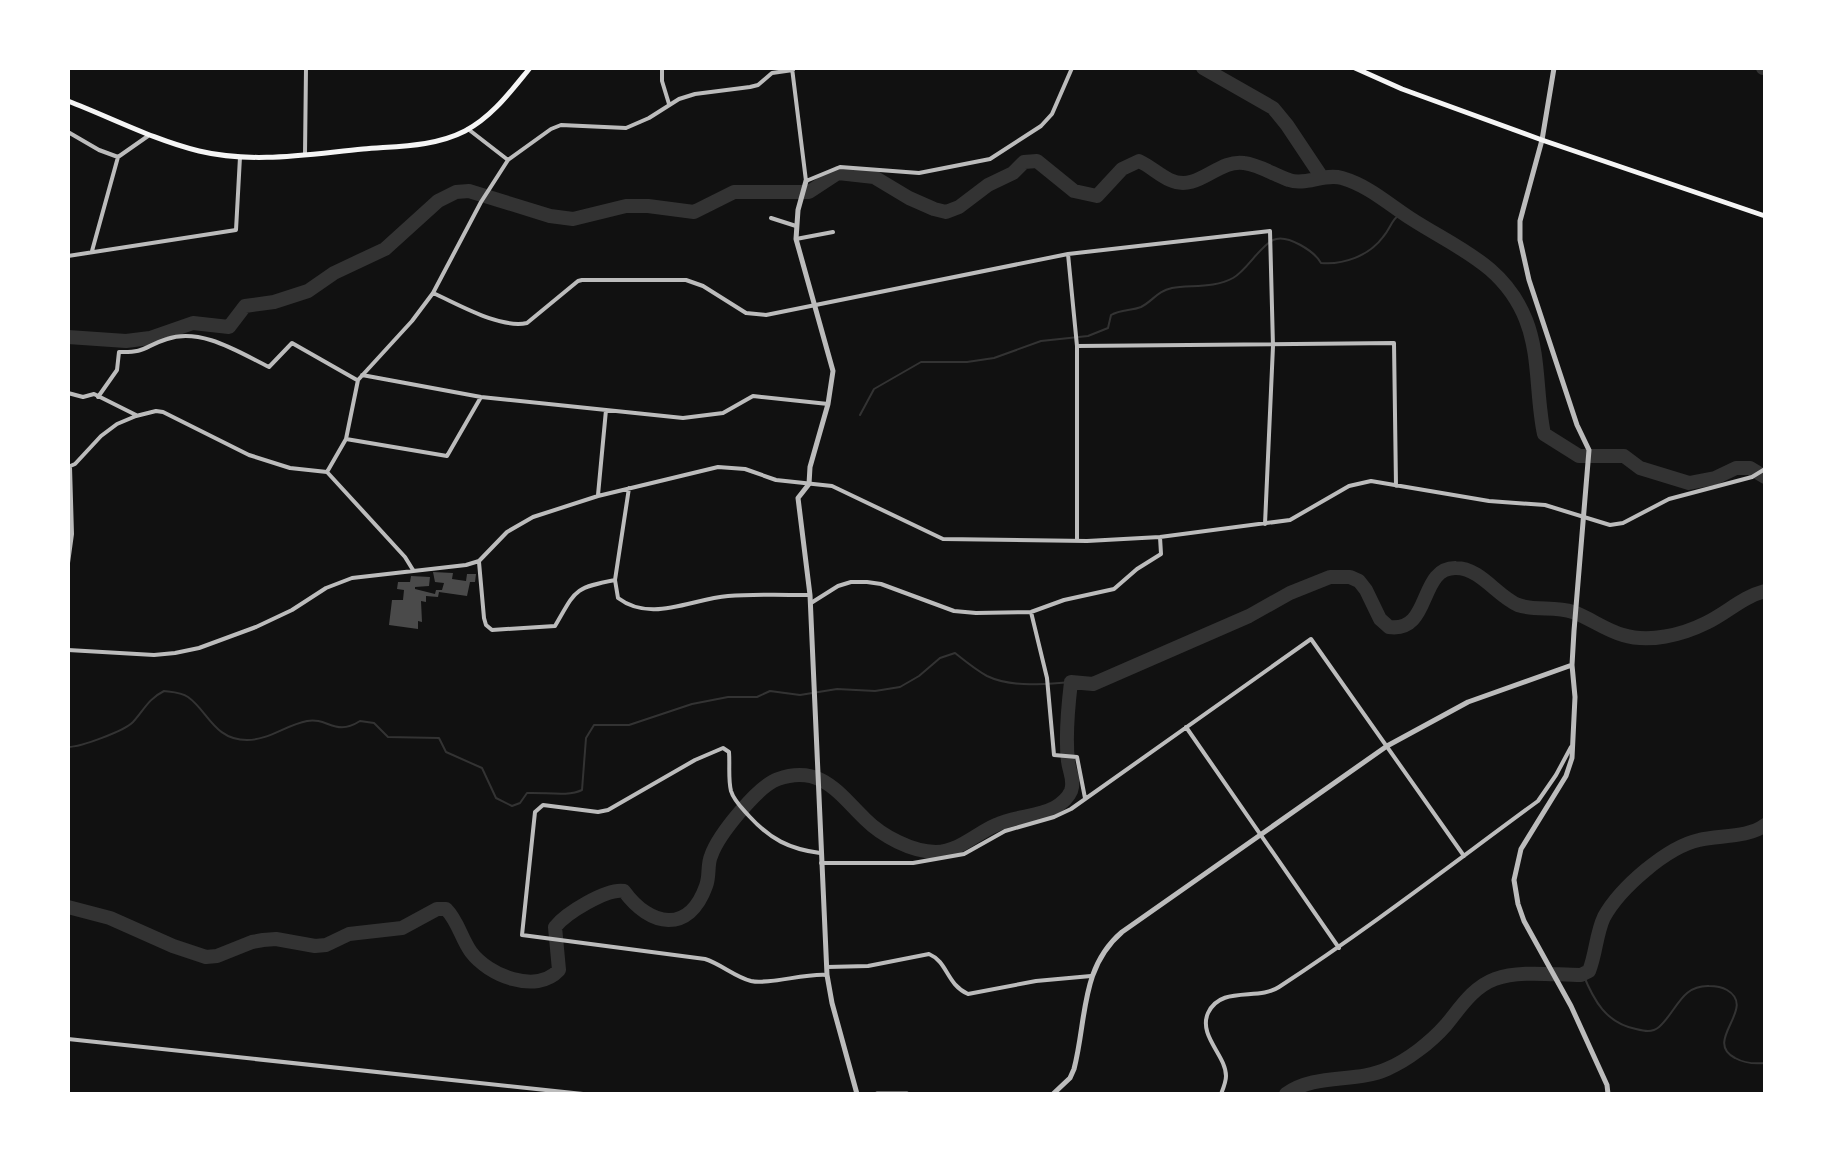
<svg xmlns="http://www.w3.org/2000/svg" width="1833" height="1162" font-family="'Source Sans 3',sans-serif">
<rect width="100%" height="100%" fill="#111"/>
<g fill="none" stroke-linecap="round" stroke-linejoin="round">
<path stroke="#333" stroke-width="2" d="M860,415L874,389L921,362H967L994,358L1041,341L1088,336L1108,328L1111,315C1121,309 1131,311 1141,307C1153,301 1157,291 1172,288C1191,285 1215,288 1233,278C1247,270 1260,246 1273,240C1287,233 1315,252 1321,263C1343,265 1369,256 1383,237C1391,228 1391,219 1402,213
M68,747C81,747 124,731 133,722C144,710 148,699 164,691C172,692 181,692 188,697C208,711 214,740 247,740C269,740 286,725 307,721C328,717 335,737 360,721L374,723L388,737L439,738L446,752L482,768L496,798L512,806L520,803L527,793C545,792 568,797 582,790L586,738L594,725H629L692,704L728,697H757L770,691L800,695L837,689L875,691L900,687L919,676L940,658L955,653C965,661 976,670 987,676C1012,688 1043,684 1071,682
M1583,974C1594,1001 1606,1023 1636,1029C1644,1031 1652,1033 1659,1027C1677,1011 1681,985 1709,986C1715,986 1722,987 1727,990C1758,1008 1702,1041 1735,1058C1744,1063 1755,1064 1765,1063"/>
<path stroke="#333" stroke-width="14" d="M1203,68L1273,108L1287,125L1321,176
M1763,68H1765
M68,337L126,341L150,338L193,323L229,327L245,306L274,302L308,291L334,273L385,249L438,201L456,192L469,191L550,216L573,219L626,206H648L694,212L734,192H809L838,173L874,177L909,198L934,209L946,212L959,207L988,185L1013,173L1024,162L1037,161L1074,191L1097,196L1122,169L1139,161C1150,166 1159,175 1170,180C1198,193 1217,159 1244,163C1260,165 1274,175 1289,180C1305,186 1324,173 1342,178C1369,186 1387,203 1410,218C1456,248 1504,264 1526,320C1540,355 1536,397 1544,434L1579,456H1624L1640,468L1689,483L1715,478L1736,468H1750L1765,477
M68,907L110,918L173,946L206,957L217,956L252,942L263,940L276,939L315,946L326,945L349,934L402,928L437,909H446C458,921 461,938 471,952C488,975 536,995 559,970L555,927C566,913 607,888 624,891C650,927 689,934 706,886C710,876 707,865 711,856C718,835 758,786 778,779C821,764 839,794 865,819C882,836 912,852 936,852C960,851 975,834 996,825C1014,816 1037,817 1054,808C1061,804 1068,798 1071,791C1075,780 1069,771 1068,761C1065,736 1068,707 1071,682L1093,684L1249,616L1290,593L1330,577H1350L1359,581L1366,590L1380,619L1389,627C1432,633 1418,567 1456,568C1480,568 1497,596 1518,605C1536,611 1555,606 1573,612C1590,618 1605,630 1623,635C1649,643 1682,635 1706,623C1727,613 1742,597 1765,591
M1286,1094C1315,1073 1356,1083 1387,1069C1408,1060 1431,1042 1446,1025C1460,1008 1473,987 1495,979C1520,970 1554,975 1581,975L1589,971C1596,954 1596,934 1604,917C1620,888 1667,847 1699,840C1719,835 1748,838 1765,825"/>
</g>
<path fill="#4a4a4a" d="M433,572L453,573L452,579L466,581L467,574H476L475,582H470L467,596L439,592L438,597L426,596V602L421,601L422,622L418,621V629L389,625L392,600H403L404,590L397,589L398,582H410L411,576L430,577L429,586L415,587V589L435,594L436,590H442L444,583L435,582Z"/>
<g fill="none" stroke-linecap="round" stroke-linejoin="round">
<path stroke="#bcbcbc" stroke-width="4" d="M662,68V81L669,104
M792,68L806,181L840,167L919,173L990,159L1041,126L1052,114L1072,68
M68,132L99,150L118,157L148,136
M305,154L306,68
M508,160L551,129L561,125L626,128L649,118L679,99L695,94L750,87L758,85L772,73L793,70
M771,218L796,226
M796,239L833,232
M92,251L118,157
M1068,254L1077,346V541
M68,256L236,230L240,157
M433,293C458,304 500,329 527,323L578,281L582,280H686L703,286L746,313L766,315L1068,254L1270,231L1273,346L1265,524
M1077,346L1394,343L1396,486
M362,375L481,397L683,418L723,413L753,396L828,404
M68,393L83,397L94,394L136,415
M98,397L117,370L119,352C147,353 144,346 167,339C201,327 240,353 269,367L292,343L357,380
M346,439L447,456L481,397
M68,467L75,464L101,436L117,424L136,416L156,411L163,412L249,455L290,468L327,472L405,557L413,570
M327,472L346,439L358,380L412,321L433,293L481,202L508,160L468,129
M598,495L606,410
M479,562L484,618L486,625L492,630L555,626C576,590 573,588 615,580L629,488
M68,563L72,534L70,467
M615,580L618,598C651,623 691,599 728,596C755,594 783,595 810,595
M811,603L838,586L851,582H867L881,584L954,611L976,613L1031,612L1064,600L1114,589L1137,569L1161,554L1160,537
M1031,612L1047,678L1054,755L1077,757L1085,798
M68,650L154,655L175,653L199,648L256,627L292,610L326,588L352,578L466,565L479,561L507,532L533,517L598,496L718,467L745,469L776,480L832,486L943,539L1087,541L1160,537L1290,520L1349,486L1371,481L1489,501L1545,505L1610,525L1623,523L1669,499L1752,477L1765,469
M1186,727L1339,948
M820,853C789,849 770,839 749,816C742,808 734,801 731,791C728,779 730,765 729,752L723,748L695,760L608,810L598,812L543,805L535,812L522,935L705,959C721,964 735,977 751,981C769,985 805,973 827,975
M821,863H913L964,854L1005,831L1054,817L1071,809L1311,639L1464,856
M827,967L868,966L929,954C948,962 946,984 968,994L1036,981L1091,976
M68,1039L583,1094
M1221,1094C1223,1089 1226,1082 1226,1076C1226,1055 1198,1036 1208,1013C1221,985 1258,1001 1279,987C1368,929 1452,864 1538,801L1556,775L1571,747"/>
<path stroke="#bcbcbc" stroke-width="5" d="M1554,68L1542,140L1520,221V240L1529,280L1577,425L1589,450L1574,631L1572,665L1575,697L1572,758L1566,776L1521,849L1514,880L1518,904L1524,921L1571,1006L1607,1085L1608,1094
M806,181L798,210L796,239L833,371L828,404L810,467L809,484L798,498L810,595L827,975L832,1003L857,1094
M877,1094H907
M1053,1094L1070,1078L1074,1069C1087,1019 1080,968 1122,932L1387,746L1468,702L1572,665"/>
<path stroke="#f5f5f5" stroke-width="5" d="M1355,68L1402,89L1542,140L1765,216
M68,101C112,118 154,140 199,151C253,164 309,154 363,149C397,146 434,147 465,131C492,117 511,91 530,68"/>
</g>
<rect width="1833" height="1162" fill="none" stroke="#ffffff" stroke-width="140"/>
</svg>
